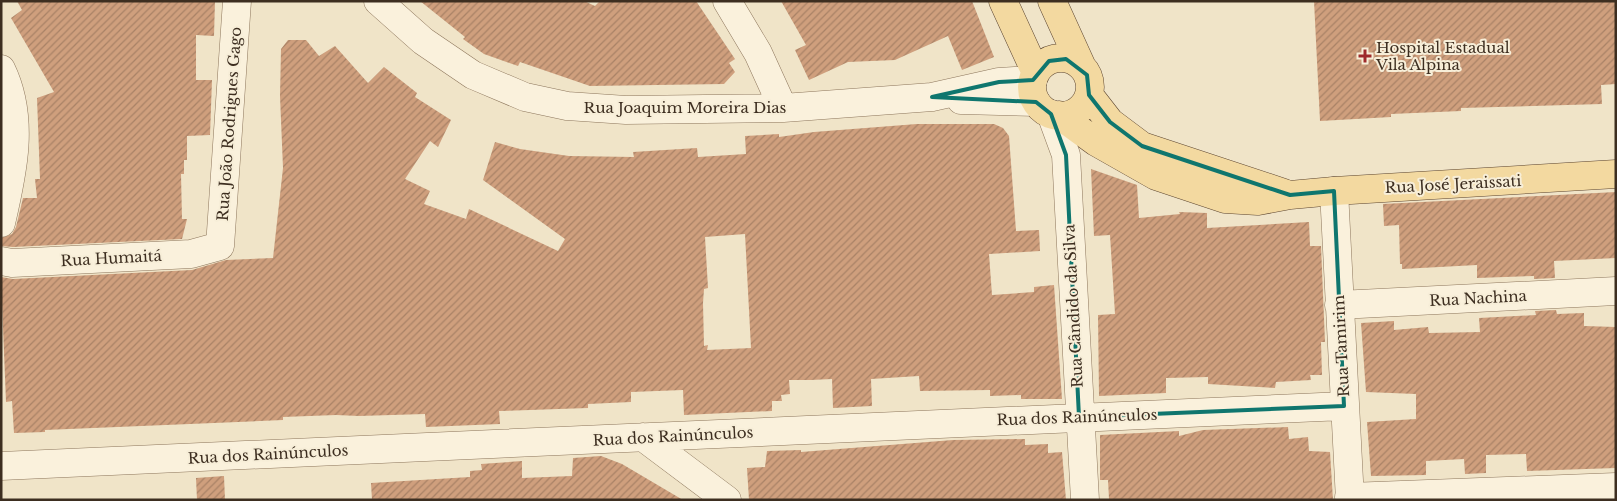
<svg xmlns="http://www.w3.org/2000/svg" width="1617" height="501" font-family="'Libre Baskerville',serif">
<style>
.building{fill:url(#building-hatch);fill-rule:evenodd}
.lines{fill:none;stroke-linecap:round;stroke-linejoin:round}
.minor-casing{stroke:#8d765c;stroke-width:29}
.major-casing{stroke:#5b4430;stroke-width:29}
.minor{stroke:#faf1dc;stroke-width:28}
.major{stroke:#f3d9a0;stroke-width:28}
.marked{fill:none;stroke:#0f766e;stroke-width:4;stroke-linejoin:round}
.poi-dot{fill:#9e2a2b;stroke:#f7eed8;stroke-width:2}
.labels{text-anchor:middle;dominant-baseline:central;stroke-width:4;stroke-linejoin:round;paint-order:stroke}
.poi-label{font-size:15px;fill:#3d2e20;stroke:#f7eed8;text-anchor:start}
.street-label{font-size:15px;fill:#3d2e20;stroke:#f7eed8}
</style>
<defs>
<pattern id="building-hatch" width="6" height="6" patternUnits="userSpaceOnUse" patternTransform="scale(1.25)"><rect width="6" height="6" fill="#cf9f7d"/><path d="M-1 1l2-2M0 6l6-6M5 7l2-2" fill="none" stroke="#a98266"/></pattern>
</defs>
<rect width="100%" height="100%" fill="#f0e4c8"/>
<path class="building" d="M17,1H215L214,36L196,35V80H212L210,135L187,136V160H184V174H181L182,219H187L182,239L13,247L1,246V238L12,234L16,227L23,198H37L35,179H40L37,98L54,92L11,18L22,10Z
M420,1H584L595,6L600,1H696L735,59L729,63L735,72L724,84L590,86L520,62L518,66L484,54L463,39L465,37Z
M781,1H972L994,57L962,70L948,36L895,60L848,62L809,80L795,50L806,45Z
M1314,1H1616V84L1601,85L1602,104L1461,108V111L1391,114V117L1320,121Z
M288,40H306L319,56L335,46L368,83L384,67L417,93L415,97L451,120L438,147L430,141L405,179L430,191L424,204L466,219L469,209L558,251L565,239L483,180L495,142L520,149L569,156L634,157L633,152L697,148L698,157L746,154L745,136L779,134V137L814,132L917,124H994L1003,128L1009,136L1016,231L1039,230L1040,251L989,254L992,295L1034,292V287L1054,285L1062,399H1021V395L990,396V390L920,391L919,376L871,379L872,406L833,408L832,379L811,380H789L790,394L781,395L782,401H772V411L684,415L683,390L631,392V402L588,404V408L499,411L500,424L426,427L425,414L359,416L336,415L283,417V420L45,430V432L14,433L12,401L6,402L1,277L13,279L192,270L226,260L273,258L283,168L280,96L281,49ZM745,234L751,348L707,350L708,345L704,346L703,303L704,289L708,288L705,237Z
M1091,169L1137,185L1139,218L1180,214L1179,212L1207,213V228L1309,222L1310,246H1321L1325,342H1321L1322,375H1310L1311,380L1276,382L1275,388L1208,384V377L1166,378V393L1099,396L1098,315L1115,314L1110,235L1094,236Z
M1616,192V258L1554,261L1555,278L1534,279V276L1477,278V265L1402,269V264H1400L1399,225L1384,226L1383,204Z
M1556,310L1557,314L1584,313V326L1616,327V468L1527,471L1526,454L1486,455V473L1465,474L1464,459L1426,461V475L1371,476L1367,422L1416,419V394L1366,392L1361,323L1394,321V330L1428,327L1429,333L1480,332L1479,318L1536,315L1535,311Z
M1288,427L1289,439L1308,437L1309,451L1330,452L1333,500L1109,499L1108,480H1100V435L1179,431V436L1203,430Z
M1025,439V445L1048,444V453L1062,452L1066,500H749L747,468L765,467L767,451L801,450V452L953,440Z
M601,456L622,464L683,500H372L371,483L470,477V471L482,470L481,464L522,461V478L572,476L573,458Z
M224,476L225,500H197L196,478Z"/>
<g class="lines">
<defs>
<path id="minor" d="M378,1L423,41L473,75L525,97L567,106L626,110L783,108L932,97L999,82L1033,80
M727,1L758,53L783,108
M1,69C25,118 13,172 1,223
M961,100L1036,102
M1051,114L1066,155L1085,500
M1334,191L1350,500
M1,261L12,263L191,254L220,246L237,1
M1339,305L1616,291
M643,437L727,500
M1,466L1344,406
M1349,497L1616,487"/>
<path id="major" d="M1003,1L1036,73
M1052,1L1082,67
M1032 87a29 29 0 1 1 58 0a29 29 0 1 1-58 0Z
M1089,95L1110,122L1142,146L1284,193
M1059,115L1096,142L1156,176L1225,199L1258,201L1290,195L1334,191L1616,174"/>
</defs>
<use href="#minor" class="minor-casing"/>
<use href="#major" class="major-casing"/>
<use href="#minor" class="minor"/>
<use href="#major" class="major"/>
</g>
<path class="marked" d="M1066,59L1087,75L1089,95L1110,122L1142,146L1290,195L1334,191L1344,406L1079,417L1066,155L1051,114L1036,102L932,97L999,82L1033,80L1049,61Z"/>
<path class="poi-dot" d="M1362.5 48.5h5v5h5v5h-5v5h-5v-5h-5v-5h5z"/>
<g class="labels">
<g class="poi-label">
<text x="1376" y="47">Hospital Estadual<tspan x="1376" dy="17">Vila Alpina</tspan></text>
</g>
<g class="street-label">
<text x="685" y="107">Rua Joaquim Moreira Dias</text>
<text transform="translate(229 124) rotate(-86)">Rua João Rodrigues Gago</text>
<text transform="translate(1453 184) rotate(-3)">Rua José Jeraissati</text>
<text transform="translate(111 258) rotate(-3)">Rua Humaitá</text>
<text transform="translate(1478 298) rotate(-3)">Rua Nachina</text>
<text transform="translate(1073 306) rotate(-93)">Rua Cândido da Silva</text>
<text transform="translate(1341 346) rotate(-93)">Rua Tamirim</text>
<text transform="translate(1077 417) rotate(-2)">Rua dos Rainúnculos</text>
<text transform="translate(673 436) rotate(-3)">Rua dos Rainúnculos</text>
<text transform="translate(268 454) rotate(-3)">Rua dos Rainúnculos</text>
</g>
</g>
<rect width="1617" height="501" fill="none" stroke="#3d2e20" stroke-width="5"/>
</svg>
